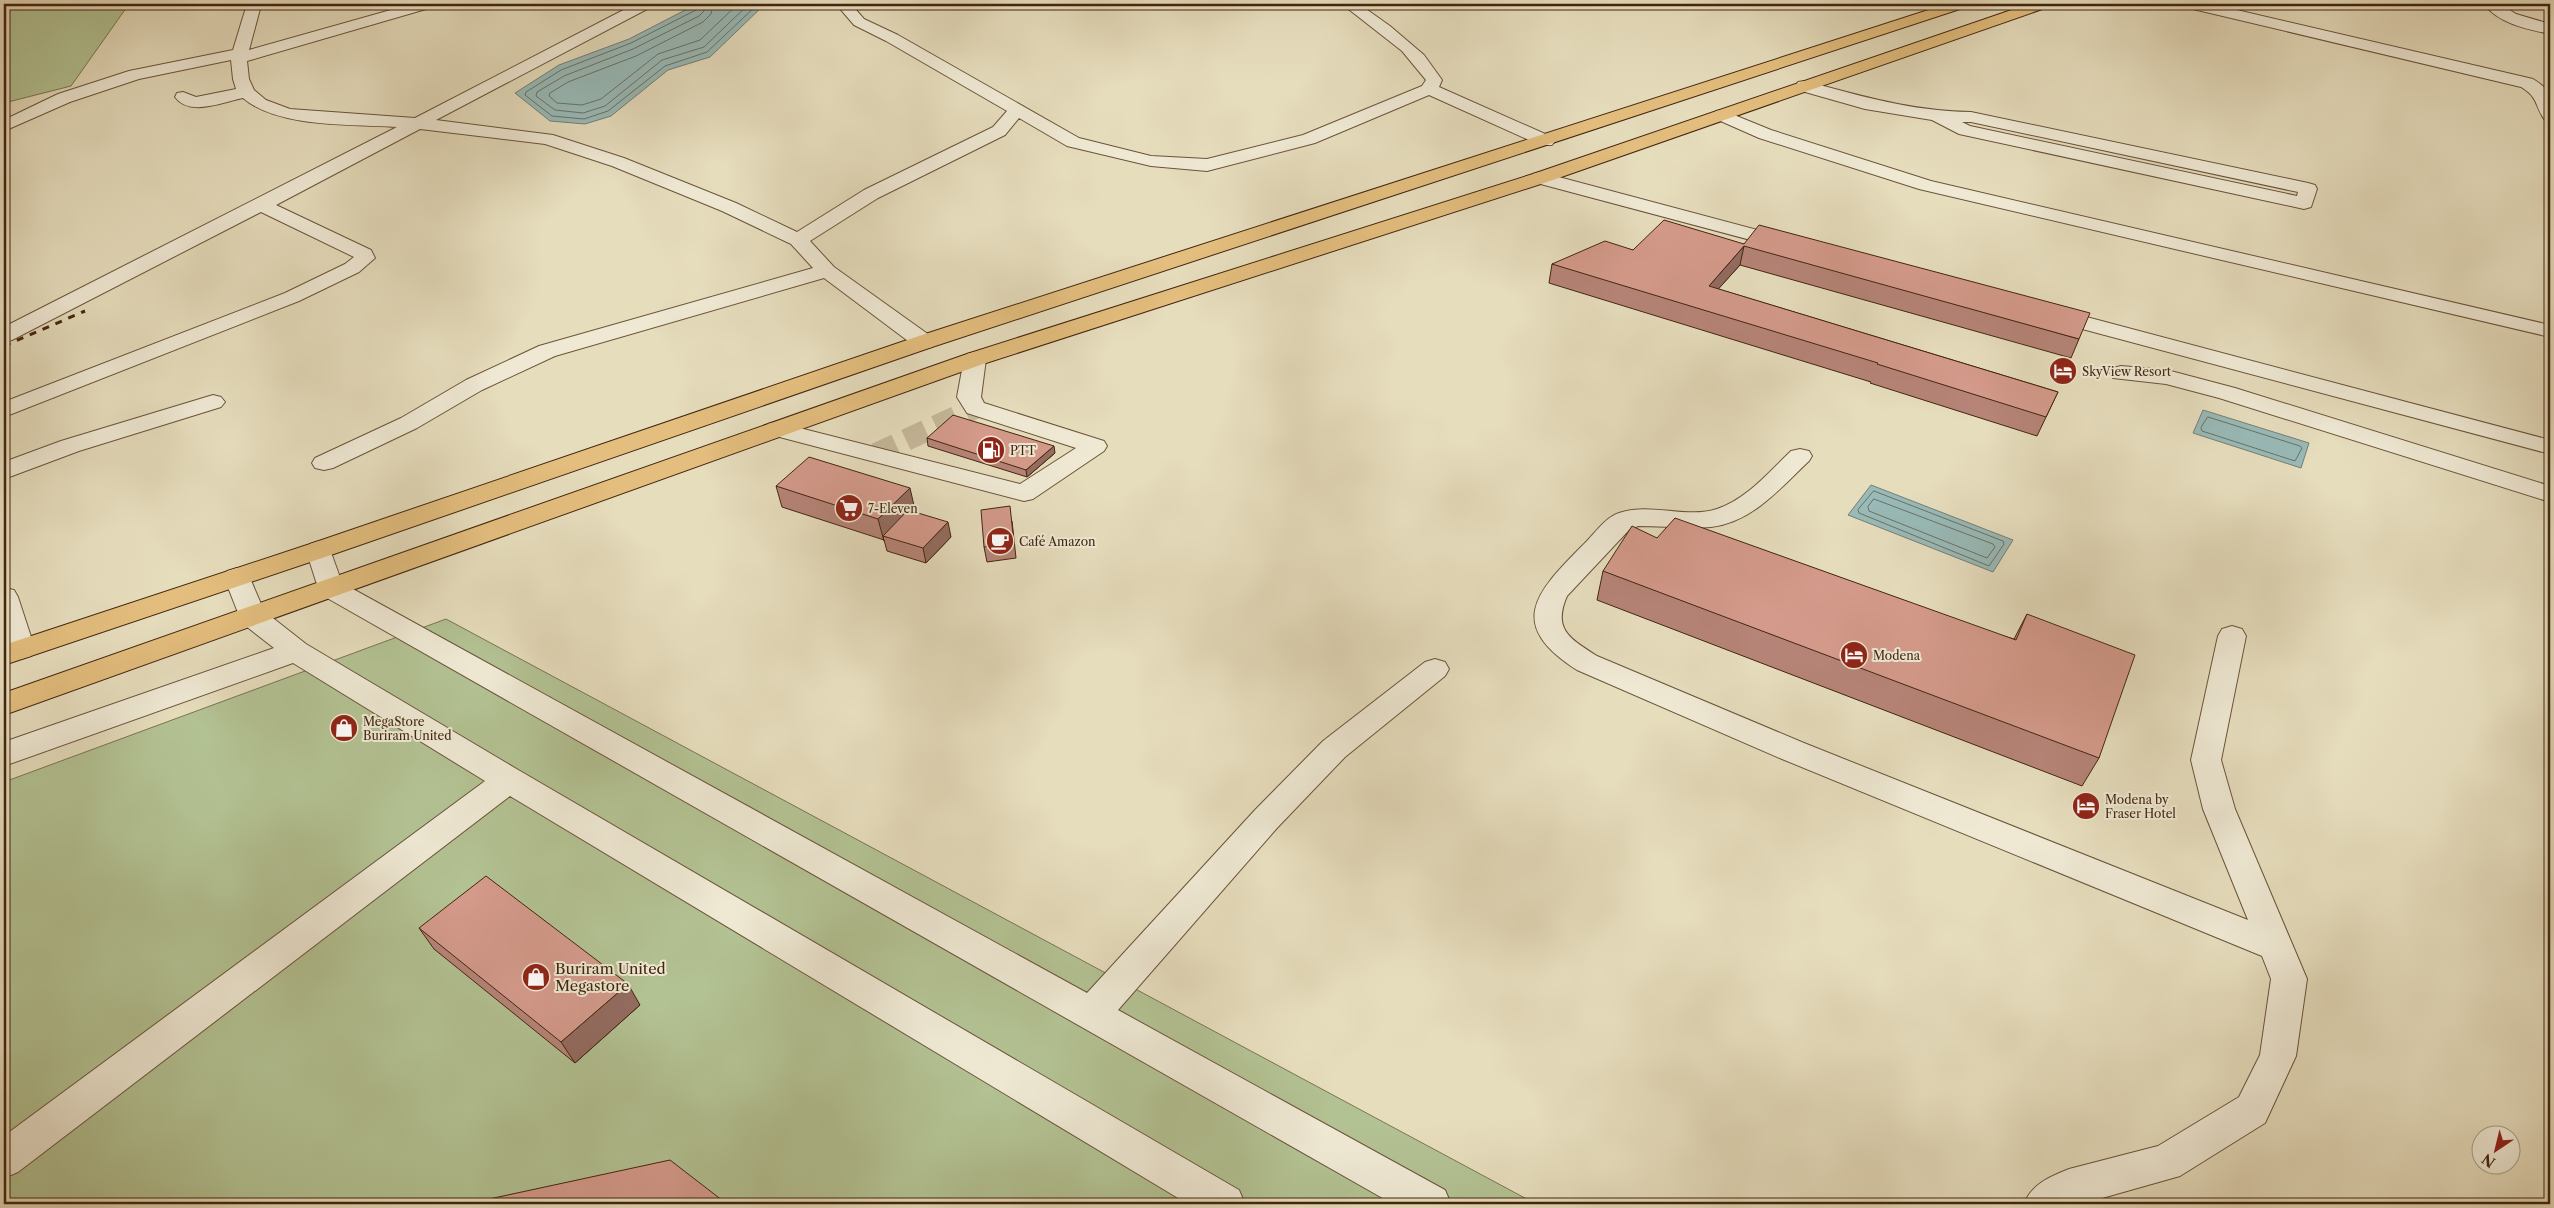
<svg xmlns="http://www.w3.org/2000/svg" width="2554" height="1208" font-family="'Libre Caslon Text',serif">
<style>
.green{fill:#b3c293;stroke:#7a7451}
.water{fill:#98bab8;stroke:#767e74}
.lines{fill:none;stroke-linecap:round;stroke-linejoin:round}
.shore{stroke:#6d7064;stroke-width:1}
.minor-tunnel{stroke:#c5b89a;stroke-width:22;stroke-dasharray:22 11;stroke-linecap:butt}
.minor-casing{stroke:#6b533a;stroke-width:2}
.major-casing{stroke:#42250f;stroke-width:2}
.minor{fill:#efe9d4;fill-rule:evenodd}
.major{fill:#e3be7e;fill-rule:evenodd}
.rail{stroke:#42250f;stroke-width:3;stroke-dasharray:7 7;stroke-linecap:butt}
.wall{fill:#b68478;stroke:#42250f}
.shaded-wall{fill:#946c61;stroke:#42250f}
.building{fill:#d49a8b;stroke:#42250f}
.labels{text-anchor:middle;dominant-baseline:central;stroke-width:4;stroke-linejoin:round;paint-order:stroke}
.poi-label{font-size:12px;fill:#42250f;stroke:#efe9d4;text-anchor:start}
.near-poi-label{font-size:15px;fill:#42250f;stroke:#efe9d4;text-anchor:start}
</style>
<rect width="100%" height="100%" fill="#e6ddbd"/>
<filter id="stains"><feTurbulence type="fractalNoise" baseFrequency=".004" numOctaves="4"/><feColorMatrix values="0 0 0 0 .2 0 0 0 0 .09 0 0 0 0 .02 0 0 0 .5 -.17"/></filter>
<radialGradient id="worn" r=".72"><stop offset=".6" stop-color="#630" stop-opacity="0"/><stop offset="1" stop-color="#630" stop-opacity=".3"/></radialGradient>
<path class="green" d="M4,4H129L71,86L4,103Z
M446,619L1536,1204H4V782Z"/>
<path class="water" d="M697,4H765L710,57L668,70L611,116L585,124L550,121L515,93L559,65L629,39Z
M2203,410L2309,443L2301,468L2193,433Z
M1871,485L2013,540L1993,572L1848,515Z"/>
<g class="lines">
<path class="shore" d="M699,4L696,10L631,43L561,70L526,92L525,95L552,116L584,119L608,111L665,66L707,52L758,4
M705,4L704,11L699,16L633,49L564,76L537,92L536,96L555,110L583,113L605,106L662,60L704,47L749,4
M713,4L711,14L703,22L636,56L568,82L550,93L549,96L557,103L582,105L601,99L658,54L700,40L738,4
M2208,417L2300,446L2302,448L2295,461L2202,431L2201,428Z
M1874,491L2003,541L2004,544L1989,566L1859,513L1858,510Z
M1874,499L1993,544L1995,547L1987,558L1869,511L1868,507Z"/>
<path class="minor-tunnel" d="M876,454L975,408"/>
<defs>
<path id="minor" d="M247,4H271L268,7L260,9L249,50L412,4H435L433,7L247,61L249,79L254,90L266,100L290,109L415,118L635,4H653L651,7L436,120L553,135L624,158L736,203L797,232L864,190L993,127L1007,111L886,41L854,25L836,4H851L864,19L898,35L1079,138L1151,156L1207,159L1303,135L1422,86L1426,80L1402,51L1342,4H1359L1390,26L1424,55L1442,80L1439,87L1552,137L1555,141L1552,145H1540L1429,95L1315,143L1207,171L1151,166L1067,146L1019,118L1005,135L878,198L810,241L834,267L932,337L935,342L932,347L924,349L916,347L824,278L555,356L482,390L417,428L333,468L324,470L315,468L312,463L315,458L401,418L466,380L539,346L813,268L791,244L722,211L612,166L545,144L420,129L276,205L371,250L375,258L359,272L299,301L4,417V402L285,293L345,264L354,257L261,212L12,340L4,342V327L397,127C351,124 278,128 243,98C223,102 189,117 175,97L177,93L183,92L196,97L236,89L233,79L231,60L139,79L70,102L4,131V120L58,94L129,71L233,50Z
M2185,4H2211L2533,79C2554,92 2550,98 2550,120L2544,119C2534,104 2539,98 2521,87L2193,9Z
M2484,4H2500L2516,14L2550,24V34C2527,29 2499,24 2484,4Z
M1804,81C1863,96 1909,111 1971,112L2308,183L2315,185L2317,189L2311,207L2304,209L1959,134L1932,120L1865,109L1798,90L1796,86L1798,82ZM1962,122H1971L2298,192L2297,196L1970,126Z
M1722,110L1771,130L1931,181L2550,325V337L1919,189L1759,138L1716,119L1713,115L1716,111Z
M1540,172L1795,240L1798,244L1795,248L1788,250L1533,182L1531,178L1533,174Z
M2049,307L2550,440V454L2041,318L2038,313L2041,308Z
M975,352L983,354L986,359L981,397L984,403L1104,441L1107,446L1104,451L1033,499L1024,501L768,434L764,429L768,424L776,422L1020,484L1076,448L967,413L957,397L964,359L967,354Z
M2121,366L2167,370L2235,388L2550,486V502L2219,398L2166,384L2113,378L2110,373L2113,368Z
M213,395L221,397L225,402L221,407L79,451L4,479V462L61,441Z
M1800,449L1809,451L1812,456L1809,461C1780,488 1753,522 1711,527C1687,529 1662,526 1638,526L1629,530L1567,596C1552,630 1571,639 1597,656L1804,743L2248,920L2203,809L2191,760L2218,636L2222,629L2232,626L2242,629L2246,636L2221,760L2235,809L2307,979L2296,1056L2265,1123L2180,1176L2081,1204H2024C2032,1184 2049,1177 2069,1169L2158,1146L2239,1097L2260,1055L2271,979L2262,956L1782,759L1577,670C1507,625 1534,594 1582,546C1593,536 1604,518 1619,513C1650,502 1687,519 1717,509C1747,499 1769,472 1791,451Z
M319,541L328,544L342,583L1087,993L1255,810L1323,741L1425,662L1435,659L1445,662L1449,669L1445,676L1345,757L1277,828L1118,1010L1445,1190L1451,1204H1393L320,594L306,550L310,544Z
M237,568L247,571L264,611L306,644L520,771L1239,1190L1245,1204H1188L510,796L18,1172L4,1178V1136L485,781L293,663L4,766V742L274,648L242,623L224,577L227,571Z
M4,588L14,590L18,597L35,649L31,656L21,659L11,656C0,637 3,609 4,588Z"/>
<path id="major" d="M1947,4H1969L1966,7L932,347L328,556L4,665V645L310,544L916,337Z
M2029,4H2051L2048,7L1547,182L983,364L4,715V693L967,354L1533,174Z"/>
</defs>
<use href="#minor" class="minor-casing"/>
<use href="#major" class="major-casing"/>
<use href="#minor" class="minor"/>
<use href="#major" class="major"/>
<path class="rail" d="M4,346L85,311"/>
</g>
<path class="wall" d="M1744,244L2079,339L2071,358L1740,265L1718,289L2058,392L2037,436L1870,383L1871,382L1549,283L1552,264L1633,250Z
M927,438L1055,453L1027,477L928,446Z
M776,486L915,510L913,512L951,537L926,563L887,551L884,540L782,507Z
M1012,521L1016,558L987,562L984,547Z
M1657,538L2014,639L2027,614L2099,758L2082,786L1597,600L1603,571Z
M419,928L640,1005L575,1063L434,949Z"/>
<path class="shaded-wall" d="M1744,246L1740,265L1704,305L1709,286Z
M1054,446L1055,453L1027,477L1026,470Z
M910,488L915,510L887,537L883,536L884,541L878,519Z
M948,522L951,537L926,563L923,548Z
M628,984L640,1005L575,1063L561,1042Z"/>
<path class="building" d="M1664,220L1744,244L1759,225L2090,313L2079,339L1744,246L1709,286L2058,392L2046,417L1877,364L1878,363L1552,264L1605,241L1633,250Z
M953,415L1054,446L1026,470L927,438Z
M809,457L910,488L878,519L776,486Z
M1010,506L1014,543L984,547L981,510Z
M908,510L948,522L923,548L883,536Z
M1675,518L2016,640L2027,614L2135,655L2099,758L1603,571L1632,526L1657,538Z
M486,876L628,984L561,1042L419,928Z
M670,1160L727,1204H466Z"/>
<defs>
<symbol id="hotel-disc" viewBox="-11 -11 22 22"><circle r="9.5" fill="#8f2418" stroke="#efe9d4"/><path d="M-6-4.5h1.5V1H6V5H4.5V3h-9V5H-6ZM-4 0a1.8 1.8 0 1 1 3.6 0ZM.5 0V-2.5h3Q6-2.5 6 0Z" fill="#fff"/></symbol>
<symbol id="fuel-disc" viewBox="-11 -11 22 22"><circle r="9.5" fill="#8f2418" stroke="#efe9d4"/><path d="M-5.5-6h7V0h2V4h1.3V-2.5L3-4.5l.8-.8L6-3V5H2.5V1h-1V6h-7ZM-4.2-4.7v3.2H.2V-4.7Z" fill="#fff"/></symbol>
<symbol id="supermarket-disc" viewBox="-11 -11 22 22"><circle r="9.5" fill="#8f2418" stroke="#efe9d4"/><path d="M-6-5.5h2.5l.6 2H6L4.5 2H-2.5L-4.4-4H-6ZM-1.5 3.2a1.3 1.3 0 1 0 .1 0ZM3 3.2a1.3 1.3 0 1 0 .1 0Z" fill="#fff"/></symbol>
<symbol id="cafe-disc" viewBox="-11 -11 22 22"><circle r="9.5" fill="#8f2418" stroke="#efe9d4"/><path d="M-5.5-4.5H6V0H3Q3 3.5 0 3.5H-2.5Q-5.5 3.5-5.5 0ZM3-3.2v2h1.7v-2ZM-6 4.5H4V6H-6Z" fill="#fff"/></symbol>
<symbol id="shop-disc" viewBox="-11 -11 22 22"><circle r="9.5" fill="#8f2418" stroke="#efe9d4"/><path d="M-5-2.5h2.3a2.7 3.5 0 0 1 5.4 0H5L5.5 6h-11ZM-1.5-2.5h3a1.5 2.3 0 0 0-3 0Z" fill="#fff"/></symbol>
</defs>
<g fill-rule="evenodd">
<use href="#hotel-disc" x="2047" y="355" width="32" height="32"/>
<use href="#fuel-disc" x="975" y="434" width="32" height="32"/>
<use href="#supermarket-disc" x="833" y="492" width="32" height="32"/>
<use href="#cafe-disc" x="984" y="525" width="32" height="32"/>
<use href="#hotel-disc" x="1838" y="639" width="32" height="32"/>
<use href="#shop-disc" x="328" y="712" width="32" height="32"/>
<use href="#hotel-disc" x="2070" y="790" width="32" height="32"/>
<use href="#shop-disc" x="520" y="961" width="32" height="32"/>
</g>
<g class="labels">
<g class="poi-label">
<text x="2082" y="371">SkyView Resort</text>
<text x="1010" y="450">PTT</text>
<text x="868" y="508">7-Eleven</text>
<text x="1019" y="541">Café Amazon</text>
<text x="1873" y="655">Modena</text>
<text x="363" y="721">MegaStore<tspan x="363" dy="14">Buriram United</tspan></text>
<text x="2105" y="799">Modena by<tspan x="2105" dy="14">Fraser Hotel</tspan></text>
</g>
<g class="near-poi-label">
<text x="555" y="968">Buriram United<tspan x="555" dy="17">Megastore</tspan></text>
</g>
</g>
<rect width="2554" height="1208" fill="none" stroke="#e6ddbd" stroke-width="20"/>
<rect x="5" y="5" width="2544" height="1198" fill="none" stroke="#42250f" stroke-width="2.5"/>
<rect x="10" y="10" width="2534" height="1188" fill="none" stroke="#42250f"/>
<g transform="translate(2496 1150) rotate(215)"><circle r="24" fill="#efe9d4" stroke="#aa9b85"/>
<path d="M0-4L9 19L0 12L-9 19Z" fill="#8f2418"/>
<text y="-8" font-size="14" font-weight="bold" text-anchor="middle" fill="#42250f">N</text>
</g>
<rect width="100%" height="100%" filter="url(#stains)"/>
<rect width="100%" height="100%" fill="url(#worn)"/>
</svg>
